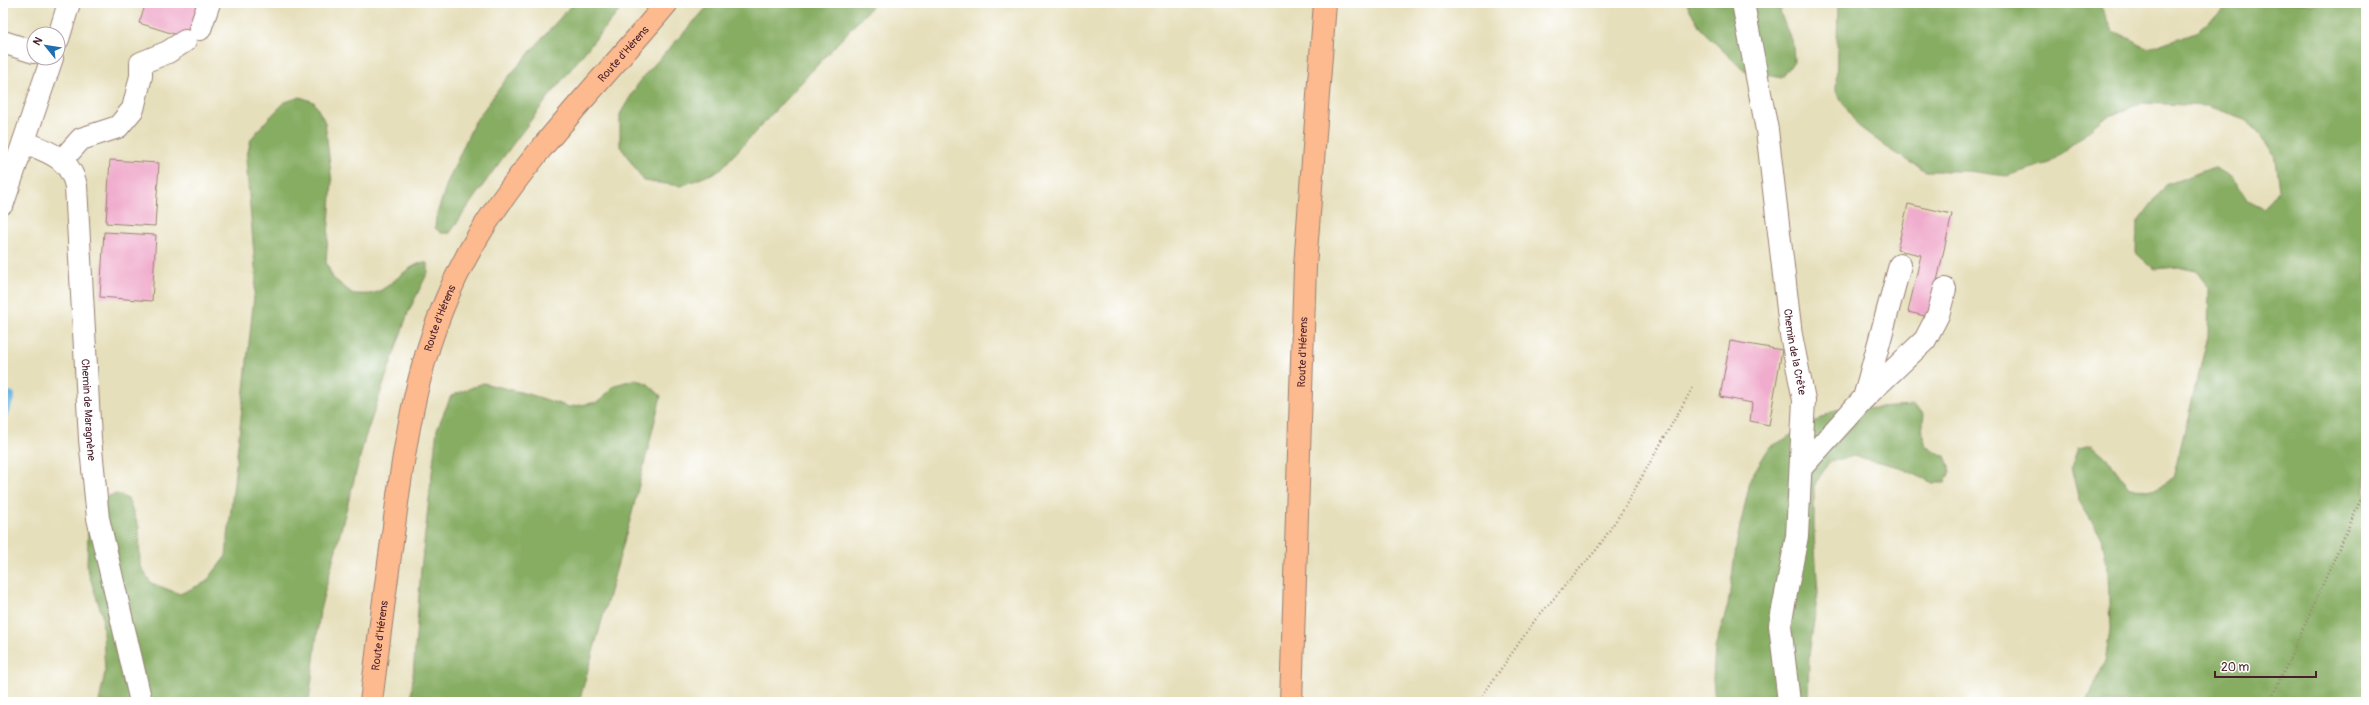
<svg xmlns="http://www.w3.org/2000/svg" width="2369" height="705" font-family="Pangolin,sans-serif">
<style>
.forest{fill:#87ad63;stroke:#686647}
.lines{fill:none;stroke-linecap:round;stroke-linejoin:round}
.stream{stroke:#69b4e2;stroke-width:10}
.building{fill:#f0accc}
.minor-casing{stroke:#987f73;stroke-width:24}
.major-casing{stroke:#987f73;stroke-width:24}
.path{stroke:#987f73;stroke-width:2.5;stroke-dasharray:1 3;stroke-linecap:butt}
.minor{stroke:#fff;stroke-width:22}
.major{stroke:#fcba8e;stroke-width:22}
.labels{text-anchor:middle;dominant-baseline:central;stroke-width:4;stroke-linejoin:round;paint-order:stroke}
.street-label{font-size:11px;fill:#4a1f2b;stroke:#fff}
</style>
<rect width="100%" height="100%" fill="#fff"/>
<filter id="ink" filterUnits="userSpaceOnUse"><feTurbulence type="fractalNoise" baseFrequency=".025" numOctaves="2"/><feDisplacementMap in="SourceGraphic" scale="8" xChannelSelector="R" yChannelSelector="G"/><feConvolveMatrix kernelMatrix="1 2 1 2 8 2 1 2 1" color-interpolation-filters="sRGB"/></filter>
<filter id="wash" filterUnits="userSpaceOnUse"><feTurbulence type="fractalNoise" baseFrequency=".012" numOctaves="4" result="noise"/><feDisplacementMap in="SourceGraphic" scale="16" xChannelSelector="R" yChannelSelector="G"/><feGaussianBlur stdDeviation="0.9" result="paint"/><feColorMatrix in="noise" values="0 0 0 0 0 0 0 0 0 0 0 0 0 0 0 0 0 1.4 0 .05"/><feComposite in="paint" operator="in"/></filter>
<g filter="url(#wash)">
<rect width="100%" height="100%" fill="#e6dfbb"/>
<path class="forest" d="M573,3H626C563,76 504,153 450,233H441L435,228L436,217L447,183L474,123L504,82Z
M711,3H875L719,171L681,186L644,181L620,146V114L641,79Z
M1686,3H1784L1780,12L1793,45L1794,61L1782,78L1743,70L1701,29Z
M1838,3H2099L2113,31L2149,48L2196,32L2233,3H2366V702H2087L2105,661L2110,630L2108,572L2102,538L2079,501L2071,467L2078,448L2092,445L2107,458L2129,488L2155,489L2173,478L2208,336L2209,288L2196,271L2178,267L2154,269L2136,253L2137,223L2166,185L2214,167L2233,178L2248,201L2264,209L2279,189L2274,154L2246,119L2207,106L2142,103L2102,119L2050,163L2006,176L1968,171H1926L1893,152L1857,125L1836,92Z
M300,97L314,102L325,122L332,183L326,262L333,278L353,294C359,294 369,295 375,293C393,286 404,267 424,262L428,264V272L408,313L365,438L320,610L309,702H99L105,672L102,615L87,568L88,529L92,517L108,496L117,494L128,499L139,527L140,565L151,583L180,594L206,582L226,556L256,278L246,160L251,139L265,122L285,102Z
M636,379L648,384L661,396L632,513L579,702H411L421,569L437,429L451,396L483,383L532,395L569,407L598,402L615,385Z
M1913,406L1924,414L1922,432L1926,446L1945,456L1951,471L1946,483H1933L1899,467L1853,456L1829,462L1814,486V533L1818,593L1809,655L1808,702H1715L1713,679L1715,648L1728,605L1737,541L1751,477L1769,448L1835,410Z"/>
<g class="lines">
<path class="stream" d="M3,413L10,396"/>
</g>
<g id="blocks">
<path class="building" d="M146,3H204L193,40L139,23Z
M110,160L159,163L155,226L106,223Z
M1908,204L1952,214L1929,317L1908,312L1921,255L1897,250Z
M104,232L156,235L152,301L100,297Z
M1730,341L1782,350L1769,425L1750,421L1752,403L1720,397Z"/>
</g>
</g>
<g filter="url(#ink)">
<use href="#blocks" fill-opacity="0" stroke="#987f73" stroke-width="1"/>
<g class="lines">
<defs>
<g id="minor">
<path id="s1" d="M1743,3L1767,130L1791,335L1804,400L1797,536L1780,625L1789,702"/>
<path d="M200,29L209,3"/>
<path d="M58,39L69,3"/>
<path d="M3,42L34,52"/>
<path id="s2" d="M24,142C49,152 70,158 76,186L90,439L98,518L141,702"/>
<path d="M63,159L81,139L118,127L133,109L141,76V63L168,52L185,41"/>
<path d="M3,203L52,58"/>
<path d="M1864,398L1900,265"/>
<path d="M1801,468L1864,398L1925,340L1938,315L1945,289"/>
</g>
<g id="major">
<path id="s3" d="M371,702C378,646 385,590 393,534C406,428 421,332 477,238C529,152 603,80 667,3"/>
<path id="s4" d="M1291,702L1305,266L1325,3"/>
</g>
</defs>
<use href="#minor" class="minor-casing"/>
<use href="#major" class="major-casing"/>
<path class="path" d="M1478,702L1535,620L1597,549L1623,510L1693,387
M2270,702L2366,488"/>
<use href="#minor" class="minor"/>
<use href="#major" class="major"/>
</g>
</g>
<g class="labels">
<g class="street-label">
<text stroke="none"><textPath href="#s3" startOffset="715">Route d'Hérens</textPath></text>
<text stroke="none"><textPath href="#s3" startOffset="391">Route d'Hérens</textPath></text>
<text stroke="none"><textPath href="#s4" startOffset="350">Route d'Hérens</textPath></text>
<text stroke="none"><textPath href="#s1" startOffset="353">Chemin de la Crête</textPath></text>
<text stroke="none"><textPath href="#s2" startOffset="296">Chemin de Maragnène</textPath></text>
<text stroke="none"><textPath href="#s3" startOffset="67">Route d'Hérens</textPath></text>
</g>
</g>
<rect width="2369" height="705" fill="none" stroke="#fff" stroke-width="16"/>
<g transform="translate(46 46) rotate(300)"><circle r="19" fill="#ffffff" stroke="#b7a5aa"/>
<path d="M0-3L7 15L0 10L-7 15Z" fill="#1f6fb2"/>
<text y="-6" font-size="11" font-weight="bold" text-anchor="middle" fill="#4a1f2b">N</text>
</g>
<path d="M2215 671v6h101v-6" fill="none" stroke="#4a1f2b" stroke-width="2"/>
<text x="2221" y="671" font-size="12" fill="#4a1f2b" stroke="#ffffff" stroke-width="3" paint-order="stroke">20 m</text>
</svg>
